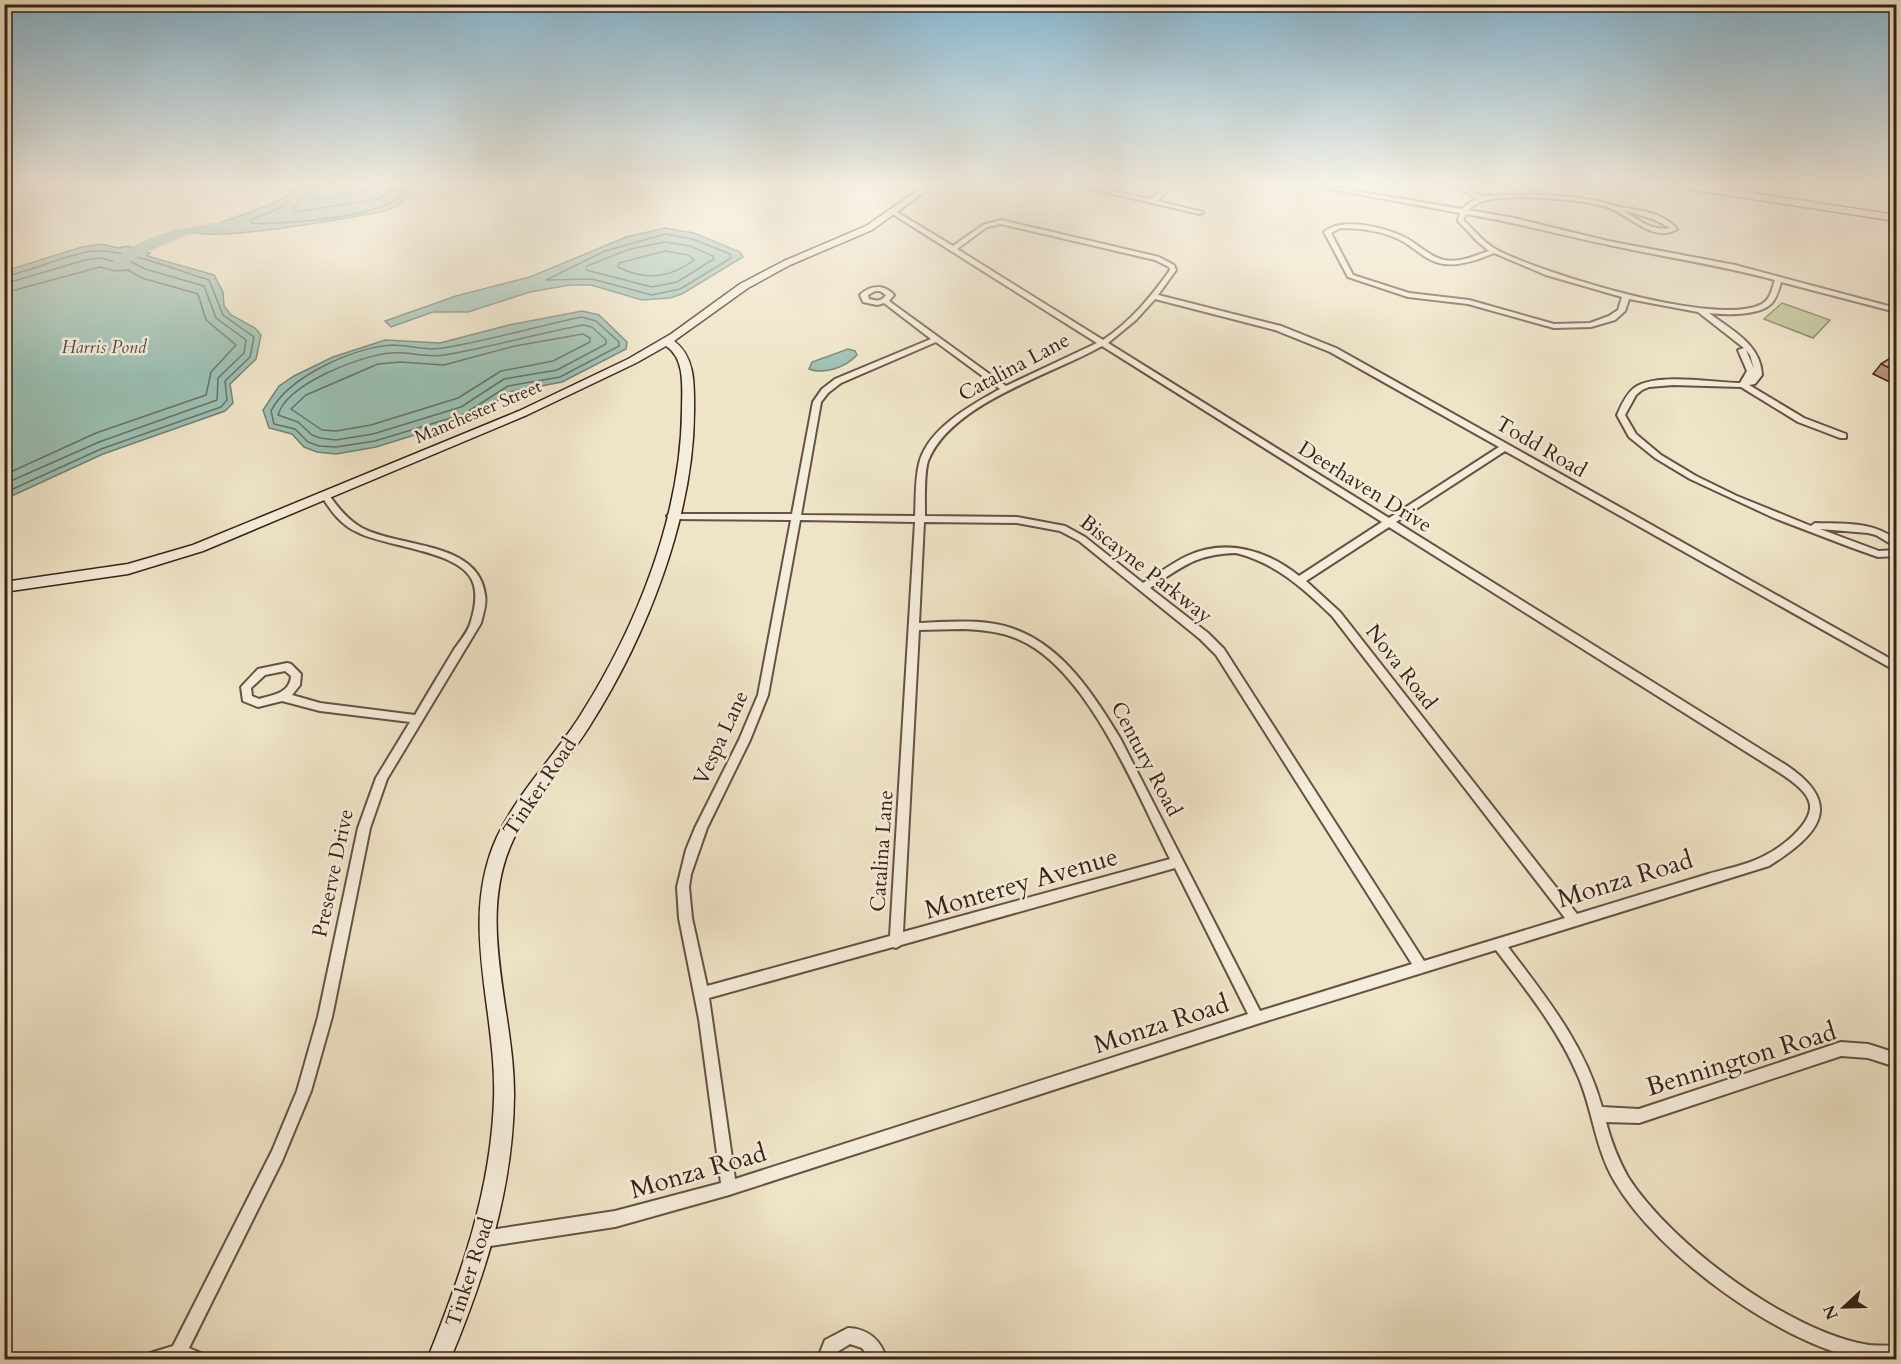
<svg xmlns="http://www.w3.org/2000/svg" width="1901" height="1364" font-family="Cardo,serif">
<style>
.green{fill:#bbc494;stroke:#7a7256;stroke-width:1.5}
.water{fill:#9abfb2;stroke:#738074;stroke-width:1.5}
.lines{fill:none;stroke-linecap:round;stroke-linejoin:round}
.shore{stroke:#6a7064;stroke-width:1.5}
.river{fill:#9abfb2;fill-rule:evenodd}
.street-casing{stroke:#665243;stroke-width:4}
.secondary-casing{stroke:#392117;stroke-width:3}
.primary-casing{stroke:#392117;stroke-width:3}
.street{fill:#f5eddb;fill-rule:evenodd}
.secondary{fill:#f5eddb;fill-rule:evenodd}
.primary{fill:#efe4c7;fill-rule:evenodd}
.wall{fill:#bb937b;stroke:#392117;stroke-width:1.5}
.building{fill:#d9ab8f;stroke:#392117;stroke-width:1.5}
.labels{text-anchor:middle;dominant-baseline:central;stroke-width:5;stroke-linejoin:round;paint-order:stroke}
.far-water-label{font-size:18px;font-style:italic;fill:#565046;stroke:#f5eddb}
.far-street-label{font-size:18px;fill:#392117;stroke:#f5eddb}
.street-label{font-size:21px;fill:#392117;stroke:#f5eddb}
.near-street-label{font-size:26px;fill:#392117;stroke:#f5eddb}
</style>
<rect width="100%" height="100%" fill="#efe4c7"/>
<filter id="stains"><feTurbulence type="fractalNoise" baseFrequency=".00333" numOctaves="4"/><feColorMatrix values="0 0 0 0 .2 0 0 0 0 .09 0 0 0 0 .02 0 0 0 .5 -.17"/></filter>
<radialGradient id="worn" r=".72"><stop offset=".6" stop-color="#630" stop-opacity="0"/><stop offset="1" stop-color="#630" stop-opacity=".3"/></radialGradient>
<path class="green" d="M1782,303L1830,320L1813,338L1764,319Z"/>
<path class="water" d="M296,186H413C409,200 396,208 381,212C350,217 217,242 194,232L267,206L282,199Z
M665,228L694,233L740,252L743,257L682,294L670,298L642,300L591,285H570L530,292L468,312H433L391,327L385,321L456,296L530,277L626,237Z
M102,244L118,248L128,246L150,253L147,256L214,275L223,292L224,306L231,315L255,328L261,335L256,359L230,384L233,403L225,411L103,454L5,499V271L82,247Z
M582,311L599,315L627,342L626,349L562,382L510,392L482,412L466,419L376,447L336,454L317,452L304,447L292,434L269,428L263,410L279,386L294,376L333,357L385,340L440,343L509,325Z
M848,349L855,351L857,355C846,367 824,375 809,369L812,362Z"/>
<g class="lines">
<path class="shore" d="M298,186C292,207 270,212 252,219L251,223C283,225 363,217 391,203C398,199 403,193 407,186
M306,186L304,194L293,208L295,212L379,199L399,186
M315,186L313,197L316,200L386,186
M665,234L692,239L730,254L731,258L680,289L652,295L592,279L546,280L605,251Z
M665,242L690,246L713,256L714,259L677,282L652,287L586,270L587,266L630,249Z
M665,251L688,255L694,260C670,278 645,281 618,267L619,263Z
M4,276C35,271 62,255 93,251C122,248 179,271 209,280L223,315L254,337L250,357L225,381L227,400L221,407L101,449L4,493
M4,284L85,260L101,258L116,262L128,260L145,269L204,286L216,318L246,340L244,353L218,378L217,400L99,442L4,484
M4,293L100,267L115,271L128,270L142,278L198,294L206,320L236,345L211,372L206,395L96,433L4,475
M582,317L596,321L619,342V346L560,377L508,386L464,414L375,441L336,447L319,446L308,442L295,429L274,424L271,411C288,377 354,347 392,345C409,345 426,351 443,348C489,341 536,326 582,317Z
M583,325L592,327L606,340V344L557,370L504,379L461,407L373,434L336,440L320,438L312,435L298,422L278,415C287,384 359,356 390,353C408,351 426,358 444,355C491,347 536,334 583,325Z
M583,334L590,338V342L553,361L501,371L458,398L371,425L336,431L322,430L291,409L306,395L378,364L400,362L444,365L515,346Z"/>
<path class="river" d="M227,221L232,222V228L187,235L142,254L122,268H112L110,265C135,235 191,226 227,221Z"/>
<defs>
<path id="street" d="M1078,186H1087L1151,199L1166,186H1172L1157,201L1203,212L1200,214Z
M1314,186H1325L1462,209L1469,203L1478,198L1453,187L1452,186C1464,186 1475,197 1487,196C1522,194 1557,194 1592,200C1600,201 1607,204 1614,206C1635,210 1662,211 1677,229C1653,244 1629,214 1607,207C1582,199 1513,194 1488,200C1481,201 1474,205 1468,210L1514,218L1608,241L1735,265L1896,308V312L1781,282C1779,289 1777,298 1771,304C1758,316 1725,315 1709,313C1731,330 1761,344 1762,375L1755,384L1749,385L1804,418L1846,434V438H1840L1798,422L1741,387L1673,385L1649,387L1642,390L1636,395L1625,415L1636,434L1661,455L1696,476L1737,496L1811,526L1815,523C1842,524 1874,521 1896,540V547L1876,535L1868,533L1820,529L1879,551L1896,550V556L1878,557L1850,547L1774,518L1690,479L1655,458L1629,437L1617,415C1621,406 1626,394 1634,388C1655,372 1714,383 1740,383L1747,371L1738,350L1744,348L1698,312L1629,299L1625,311L1615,320L1591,327L1554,328L1468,304L1408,297L1348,277L1324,232C1342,216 1388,228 1408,239C1420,246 1430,257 1444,260C1459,263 1474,256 1489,251L1478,242L1458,221L1460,213ZM1623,210L1653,219L1670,228C1652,232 1637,219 1623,210ZM1466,214C1514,222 1561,235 1609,245C1664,257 1720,265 1775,280C1772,288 1771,299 1762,304C1717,328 1544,274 1497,250C1484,243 1474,230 1463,220ZM1340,228C1362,228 1385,231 1404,242C1417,250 1428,262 1444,264C1461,266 1478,260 1494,253L1546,275L1622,297L1618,310L1609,316L1590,323L1554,324L1469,300L1409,293L1353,275L1331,233ZM1746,350L1750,355L1754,369Z
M1874,186H1896V190L1877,188Z
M891,211H895L953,246L983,225L1001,220L1159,257L1174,265L1176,270L1158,295L1281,326L1336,348L1896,662V671L1505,451L1396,522L1786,765C1846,805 1818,835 1769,866L1508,947C1546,997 1585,1045 1602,1107L1639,1109L1841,1042L1868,1044L1896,1053V1067L1868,1058L1841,1056L1639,1123L1606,1122C1611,1141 1618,1159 1628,1177C1671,1244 1790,1333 1869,1345C1878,1346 1887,1345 1896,1346V1360C1885,1360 1872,1361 1860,1359C1778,1342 1658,1255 1615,1182C1595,1149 1593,1110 1578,1076C1558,1029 1526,990 1496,950L1257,1024L729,1195L615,1227L484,1247L479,1244L476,1239L479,1234L484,1231L615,1211L721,1183L699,1019L679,918L677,887L686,850L695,828L739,740L758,695L791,520L672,519L667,516L669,514H792L813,402L822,389L835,379L931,339L884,303L877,305L863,302L860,295C870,285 884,284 894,295L889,301L1006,386L1097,343L891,213ZM1001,224L1155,260L1169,267L1170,270C1151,297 1131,321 1103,340L957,249L987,227ZM875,291H880L886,295C881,302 877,301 869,299L868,295ZM1155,299L1275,330L1330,352L1499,447L1389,518L1108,343L1136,320ZM936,342L1000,389C971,405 927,429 919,464C915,480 916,499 915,516L801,515L821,402L828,393L841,383ZM1102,346L1382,522L1299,576C1267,550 1226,538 1187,556C1172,563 1158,574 1143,583L1085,537L1065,526L1017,517L925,516C925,502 924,473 928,461C951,403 1051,375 1102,346ZM800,520L915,522L890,936L707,986L692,918L689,887L691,874L707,828L750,740L768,695ZM924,522L1017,523L1060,531L1079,541L1200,639L1216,655L1412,964L1260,1011L1120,738C1089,687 1053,631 989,623C966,620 942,622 919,623ZM1389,527L1783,775C1793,782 1808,792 1810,805C1812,825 1778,850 1762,857C1745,866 1723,869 1705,875C1662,888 1619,901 1577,914L1340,612L1306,581ZM1236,553C1276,563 1304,589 1332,616L1565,918L1424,961L1224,649L1208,633L1150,588C1182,567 1196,554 1236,553ZM962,629C985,630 1007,632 1028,644C1092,680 1137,794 1170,859L903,932L919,630ZM1175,868L1248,1014L735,1179L709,998L893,947L896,948L901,945Z
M326,494L329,495C338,508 348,520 362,528C400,548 479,541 485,595C487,604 483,614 481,623L387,779L370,828L332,1017L311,1091L282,1161L189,1348L203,1354L205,1360H145L147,1354L173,1346L272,1151L297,1091L318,1017L358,828L376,778L410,722L320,711L282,701L258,707L243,701L241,687L258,669L287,663L291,664L301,674L300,685L292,695L320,703L415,715C428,692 442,670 455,648C461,640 469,630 471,621C475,608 478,593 472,580C458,550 385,547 357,532C341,525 331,511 322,497ZM285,671L291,676C290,693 273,695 259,699L252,696L251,688L265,675Z
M848,1328C869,1329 881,1340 887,1360H871L862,1348L850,1344L837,1352L833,1360H817L825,1340Z"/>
<path id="secondary" d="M924,186H933L872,230L790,265L748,288L674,341C696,357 694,387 694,411C694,517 646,638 589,727C565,765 532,799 513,840C475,921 515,1012 514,1097C513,1189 485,1276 450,1360H427C461,1275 491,1191 494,1099C497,1010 458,922 497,837C518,792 554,757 580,716C636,628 681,517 682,411C682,389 686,359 666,346L636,363L527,415L203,551L128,574L4,592V582L128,564L193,545L519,411L628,359L671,334L740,284L784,261L866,226Z"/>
<path id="primary" d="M1682,186H1705L1896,215V221L1687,189Z"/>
</defs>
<use href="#street" class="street-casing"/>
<use href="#secondary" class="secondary-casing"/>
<use href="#primary" class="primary-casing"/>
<use href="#street" class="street"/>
<use href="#secondary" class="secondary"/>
<use href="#primary" class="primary"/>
</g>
<path class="wall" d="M1896,355V385L1873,374L1881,364Z"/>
<path class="building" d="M1895,355H1896V371L1881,364Z"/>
<linearGradient id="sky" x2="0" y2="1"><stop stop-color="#89b8d2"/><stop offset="0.49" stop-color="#f8f3e6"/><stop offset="1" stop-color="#f8f3e6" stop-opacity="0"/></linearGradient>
<rect width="1901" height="376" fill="url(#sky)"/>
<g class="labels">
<g class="far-water-label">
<text x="104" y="347">Harris Pond</text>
</g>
<g class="far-street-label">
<text transform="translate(478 412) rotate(-23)">Manchester Street</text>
</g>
<g class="street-label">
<text transform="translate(1014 367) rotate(-28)">Catalina Lane</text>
<text transform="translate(1541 447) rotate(30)">Todd Road</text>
<text transform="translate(1365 487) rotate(32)">Deerhaven Drive</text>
<text transform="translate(1146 569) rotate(38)">Biscayne Parkway</text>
<text transform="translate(1401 667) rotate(52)">Nova Road</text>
<text transform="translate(721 738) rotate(-65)">Vespa Lane</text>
<text transform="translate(1146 759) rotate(62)">Century Road</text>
<text transform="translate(540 787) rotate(-56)">Tinker Road</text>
<text transform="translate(882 851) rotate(-86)">Catalina Lane</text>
<text transform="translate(333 873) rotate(-78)">Preserve Drive</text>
<text transform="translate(470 1272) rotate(-72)">Tinker Road</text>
</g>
<g class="near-street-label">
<text transform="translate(1625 879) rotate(-17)">Monza Road</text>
<text transform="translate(1021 883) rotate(-16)">Monterey Avenue</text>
<text transform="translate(1161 1024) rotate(-18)">Monza Road</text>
<text transform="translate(1741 1059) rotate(-17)">Bennington Road</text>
<text transform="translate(698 1171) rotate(-16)">Monza Road</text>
</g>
</g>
<rect width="1901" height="1364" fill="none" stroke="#efe4c7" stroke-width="24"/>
<rect x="6" y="6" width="1889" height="1352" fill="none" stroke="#392117" stroke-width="3"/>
<rect x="12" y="12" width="1877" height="1340" fill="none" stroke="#392117" stroke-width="1.5"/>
<g transform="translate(1844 1307) rotate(248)" stroke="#f5eddb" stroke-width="4.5" paint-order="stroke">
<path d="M0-4.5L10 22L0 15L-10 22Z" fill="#392117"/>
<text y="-9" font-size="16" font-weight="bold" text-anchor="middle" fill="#392117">N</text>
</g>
<rect width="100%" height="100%" filter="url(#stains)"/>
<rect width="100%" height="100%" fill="url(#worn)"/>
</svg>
